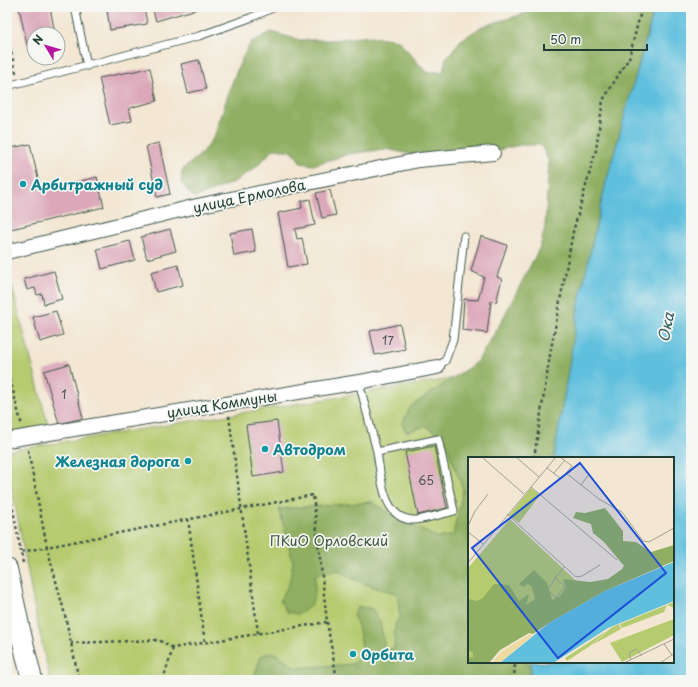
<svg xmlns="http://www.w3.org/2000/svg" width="698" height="687" font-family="'Playpen Sans',sans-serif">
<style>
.green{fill:#b6cb70;stroke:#6a8452}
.forest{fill:#90af62;stroke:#58764b}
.water{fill:#5fbfdd;stroke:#3f7e88}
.building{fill:#dba7b9}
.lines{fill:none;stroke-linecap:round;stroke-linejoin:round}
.lane-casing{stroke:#3f564c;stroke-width:9}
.street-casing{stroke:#3f564c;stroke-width:16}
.secondary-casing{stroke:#3f564c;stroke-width:22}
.path{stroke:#3f564c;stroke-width:2.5;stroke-dasharray:3 3;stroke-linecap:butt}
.lane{stroke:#fff;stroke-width:7}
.street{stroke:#fff;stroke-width:14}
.secondary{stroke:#fff;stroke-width:20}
.culture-dot{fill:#0f9aa8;stroke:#f6f6f2;stroke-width:1.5}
.labels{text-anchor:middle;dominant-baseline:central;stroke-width:3.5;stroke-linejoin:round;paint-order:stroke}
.number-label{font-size:12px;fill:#4e5855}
.culture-label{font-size:14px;font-weight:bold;fill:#0d838f;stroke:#f6f6f2;text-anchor:start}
.street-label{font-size:14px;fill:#1f3d34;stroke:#f6f6f2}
.park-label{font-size:14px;fill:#3d5940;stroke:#f6f6f2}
.water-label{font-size:15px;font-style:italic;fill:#2f5e5e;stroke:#f6f6f2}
.inset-road{fill:none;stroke:#9ea293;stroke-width:1}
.view{fill:#1d4ed8;fill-opacity:0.15;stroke:#1d4ed8;stroke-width:2}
.inset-edge{fill:none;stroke:#1f3d34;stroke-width:2}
</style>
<rect width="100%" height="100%" fill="#f6f6f2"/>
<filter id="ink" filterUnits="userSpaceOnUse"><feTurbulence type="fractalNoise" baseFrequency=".025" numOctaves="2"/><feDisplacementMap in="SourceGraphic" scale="8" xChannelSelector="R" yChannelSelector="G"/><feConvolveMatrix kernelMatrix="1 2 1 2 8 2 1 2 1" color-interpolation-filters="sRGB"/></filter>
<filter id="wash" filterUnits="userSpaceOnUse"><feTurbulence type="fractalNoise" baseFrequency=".012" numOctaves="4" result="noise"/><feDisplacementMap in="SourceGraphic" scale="16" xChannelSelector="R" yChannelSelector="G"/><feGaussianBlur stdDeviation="0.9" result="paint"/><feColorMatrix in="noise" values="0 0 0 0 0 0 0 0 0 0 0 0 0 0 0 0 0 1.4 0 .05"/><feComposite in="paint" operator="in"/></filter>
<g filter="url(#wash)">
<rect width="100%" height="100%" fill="#f3e6d2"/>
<path class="green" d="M7,268L48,425L7,434Z
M530,366L469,458V662L479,680H50L37,621L7,462V451Z"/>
<path class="forest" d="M543,7H655L605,186L580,298L554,458H469V662H530V680H253L261,656L271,652L280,656L296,668L353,664L363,651L358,626L353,615L358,607L371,608L380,621L385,649H394L395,624L400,617L397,593C373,588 359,583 338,570L315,575V593L311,606L298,614L287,612L280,600L289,584L293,562L279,509L372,502L399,519L438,538L453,535L463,490L445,440L426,426L406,432L402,424L411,406L477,362L499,326L540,247L545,227L549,162L541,145H520L471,156L409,154L386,149L349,154L313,165L301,163L293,151L274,149L255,168L232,183L194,198L181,183L182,170L200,155L214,137L233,80L241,61L251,42L272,32L299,40H332L370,36L398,40L426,72H443L446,58L461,40L483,26L517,16Z"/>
<path class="water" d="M655,7H691V680H531V662H673V458H554L580,298L605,186Z"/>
<g id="blocks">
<path class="building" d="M19,7H50L55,34H34V43L27,45Z
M124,7H144L147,24L110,30L107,10Z
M152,7H204L156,21Z
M199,60L206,89L188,93L181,64Z
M150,68L157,101L129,108L132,121L110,125L99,78Z
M159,143L170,194L157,197L146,146Z
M30,144L41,191L97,177L104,207L7,230V149Z
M330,190L336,215L322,218L316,193Z
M310,199L315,225L295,229L297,239L302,238L307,264L288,267L278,213L302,208L301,201Z
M170,229L176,251L147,259L141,237Z
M252,229L256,252L234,256L230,233Z
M481,236L507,245L497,277L502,279L496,302L491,301L487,333L462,330L464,299L478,300L484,277L471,271Z
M130,241L135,260L102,269L97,249Z
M178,265L183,285L156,292L151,272Z
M54,271L62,299L44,304L42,294L37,295L35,288L27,290L24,279Z
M56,311L63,335L40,342L33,317Z
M400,324L405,349L375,355L370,331Z
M69,364L83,418L59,424L44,371Z
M277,421L284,472L253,477L246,425Z
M434,446L447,508L418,515L405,452Z"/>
</g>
</g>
<g filter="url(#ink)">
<use href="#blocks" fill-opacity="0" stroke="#3f564c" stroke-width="1"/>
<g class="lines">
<defs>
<path id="lane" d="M75,7L87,66
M7,86L199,36L250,18L275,7
M437,367L445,361L453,340L464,236
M359,382L377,452L438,439L454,511C445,513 420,521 412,520C382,518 381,475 377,452"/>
<path id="street" d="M7,252L197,206L419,160L493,153
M7,440L359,382L437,367"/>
<path id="secondary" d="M7,569L20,630L32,680"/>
</defs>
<use href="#lane" class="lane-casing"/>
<use href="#street" class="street-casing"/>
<use href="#secondary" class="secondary-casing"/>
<path class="path" d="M7,35L16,73
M7,368L22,426
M229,416L258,633
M28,450L47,547L313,495L327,622L173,648L159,640L71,643
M534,458L551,349L573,232L596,150L603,100L629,58L642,7
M7,479L21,552
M188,519L205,643
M23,563L21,552L47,547L65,615L79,680
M327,622L337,680
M163,680L173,648
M514,680L515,662"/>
<use href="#lane" class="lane"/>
<use href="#street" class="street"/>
<use href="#secondary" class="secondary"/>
</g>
</g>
<g class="culture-dot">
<circle cx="23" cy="184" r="4"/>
<circle cx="265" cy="449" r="4"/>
<circle cx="188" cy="461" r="4"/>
<circle cx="353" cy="654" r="4"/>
</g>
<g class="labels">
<g class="number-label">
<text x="388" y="340">17</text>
<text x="64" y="394">1</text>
<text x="426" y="480">65</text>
</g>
<g class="culture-label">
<text x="31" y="184">Арбитражный суд</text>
<text x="273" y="449">Автодром</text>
<text x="180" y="461" text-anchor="end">Железная дорога</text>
<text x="361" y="654">Орбита</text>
</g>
<g class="street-label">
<text transform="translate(249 196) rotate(-12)">улица Ермолова</text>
<text transform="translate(222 404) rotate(-9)">улица Коммуны</text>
</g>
<g class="park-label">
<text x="329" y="540">ПКиО Орловский</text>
</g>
<g class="water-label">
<text transform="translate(665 327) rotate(-79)">Ока</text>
</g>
</g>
<g transform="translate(468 457)">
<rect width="206" height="206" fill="#f3e6d2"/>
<path d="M63,31L72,38L51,66L41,58ZM42,62L120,135L0,206V111ZM206,145V151L199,148L196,155L154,171L152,167ZM206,162V178L154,205L142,186ZM151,167L153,172L124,188L143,171ZM140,173L122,189L99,204L97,201Z" fill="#b6cb70"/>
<path d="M137,51L155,74V84L168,85L183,95L206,88V104L137,134L81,166L65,177L61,176L32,193L21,206H0V201L5,200V196L0,193V142L9,144L15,141L26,127L41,128L51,144L61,137L58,148L67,142L64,130L60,127L55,130L51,127L66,113L79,126L84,143L92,139L98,130L95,122L122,125L140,122L154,112L156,109L136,85L125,76L123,67L105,61L108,55L117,56Z" fill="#90af62"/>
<path d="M62,177L64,179L32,206H24L33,195Z" fill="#eeda9e"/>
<path d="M206,105V144L140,171L85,206H32L81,166L137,134Z" fill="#5fbfdd"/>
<path class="inset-road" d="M17,0L16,2L56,37M48,0L71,20M79,11L93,22L104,9L92,0M86,16L97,3M98,16L131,42L154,55L175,84L181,85L206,71M113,28L121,17M63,30L149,103M39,57L108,120L114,119L132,108M0,69L7,54L20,37M0,75L15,87M0,106L88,0M87,121L80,133L88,141L97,129L87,121L96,110M196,187L204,198L206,197M163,203L161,196L168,192L174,199M156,206L206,182M192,206L204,198"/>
<path class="view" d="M112,6L198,116L90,201L4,91Z"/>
<rect width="206" height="206" class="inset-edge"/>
</g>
<rect width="698" height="687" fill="none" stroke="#f6f6f2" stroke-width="24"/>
<g transform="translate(46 46) rotate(308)"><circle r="19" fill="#f6f6f2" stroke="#a0aca6"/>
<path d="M0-3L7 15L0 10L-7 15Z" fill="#b5179e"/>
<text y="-6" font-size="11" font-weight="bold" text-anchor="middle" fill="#1f3d34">N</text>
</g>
<path d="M544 44v6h103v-6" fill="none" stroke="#1f3d34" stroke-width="2"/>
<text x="550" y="44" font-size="12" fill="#1f3d34" stroke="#f6f6f2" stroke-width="3" paint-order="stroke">50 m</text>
</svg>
